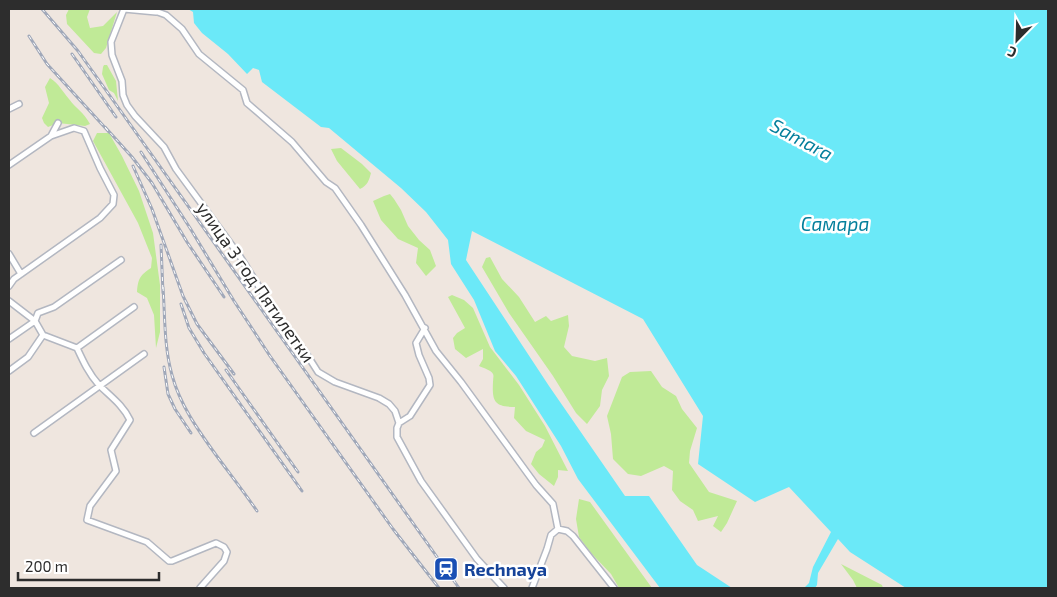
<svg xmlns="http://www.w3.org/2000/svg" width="1057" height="597" font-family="'Exo 2',sans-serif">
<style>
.green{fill:#c0ea97}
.water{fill:#6be9f8}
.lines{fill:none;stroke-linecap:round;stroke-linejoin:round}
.minor-casing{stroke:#b3b7c1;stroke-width:8}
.minor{stroke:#fff;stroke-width:5}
.rail-casing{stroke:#a0a8b9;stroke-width:3}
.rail{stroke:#fff;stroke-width:1;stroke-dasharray:4;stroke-linecap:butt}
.labels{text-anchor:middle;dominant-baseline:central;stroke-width:5;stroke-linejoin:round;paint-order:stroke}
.street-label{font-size:18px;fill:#2d2d2d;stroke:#fff}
.transit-label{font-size:18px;font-weight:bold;fill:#164399;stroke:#fff;text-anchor:start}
.water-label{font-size:19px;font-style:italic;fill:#047f9c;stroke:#fff}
</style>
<rect width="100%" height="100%" fill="#efe6df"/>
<path class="green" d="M69,9H90L87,17L90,28L103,26L117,12L106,48L101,54L94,53L67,24L66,15Z
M104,65H107L116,81L118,101L114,93L109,90L102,74L103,67Z
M50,78C60,85 62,91 69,99C77,110 83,111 90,124L85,126L58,123L48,127L44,123L42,118L49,103L45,87Z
M97,133H109L122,156L139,191L153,233L160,285V332L156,348L154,315L147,298L137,292C138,279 140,275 151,268L152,258L138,223L93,141Z
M341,148L362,164L371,173C369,180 368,185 360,189L337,161L331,149Z
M390,194L394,199L401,210L408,226L419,240L430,250L436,266L426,276L416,263L418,248L398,239L381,220L373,201L384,196Z
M490,257L502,279L519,297L535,322L546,316L551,321L568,315L569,326L564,347L572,356L595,361L607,358L609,376L602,390L600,406L587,424L576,413L553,376L509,313L482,267L486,258Z
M452,295L464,300L473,308L490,347L519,385L545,426L568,471L558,470V477L554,486L539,474L531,464L536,452L542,447L545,440L526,431L514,418L515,407C494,407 492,401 493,382C493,379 494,376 493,374C491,370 483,368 479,366L483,359V349L466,358L455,349L453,338L457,333L465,328L448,297Z
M651,371L662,387L676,396L682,409L697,428L690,451L689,463L709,492L737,501L727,523L721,532L713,526L718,516L698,521L693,510L680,501L672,490L673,471L664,466L641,476L628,474L613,459L611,434L607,416L622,377L630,372Z
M579,499L590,502L652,588H619L611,574L591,553L579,537L576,519Z
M841,564L882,585L883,588H857L853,580Z"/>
<path class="water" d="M188,9H1048V588H906L850,552L838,539L818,573L817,585L815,588H804L809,583L813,567L831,532L789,487L755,502L698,464L703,416L643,319L472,231L466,260L549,386L625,496H649L697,565L732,588H660L578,479L561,446L516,376L495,351L474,300L451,264L448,240L426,212L401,188L329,128L321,127L262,82L259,70L253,68L247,74L228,54L202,33L194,23L193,12Z"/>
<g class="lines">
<defs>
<path id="minor" d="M155,11L166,15L182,29L199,54L243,90L247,103L292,142L326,182L335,188L361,225L405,295L436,351L461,382L536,485L553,504L558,529L567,531L573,536L614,588
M156,12L124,9L111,42L112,55L122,81L123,95L127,105L135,116L164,147L176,169L239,255L288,333L304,350L318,372L335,382L379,398L389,404L395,411L399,423L397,428V437L421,481L477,559L504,588
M9,109L19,104
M9,165L51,136L58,123
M9,254L21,274
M9,286L14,279L100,218L113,204L114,195L100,168L84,131L74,128L51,136
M9,301L35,321L43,335L77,348C83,361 89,374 99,385C110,396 123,405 130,420L111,450L116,471L90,506L87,520L147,542L169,561H172L216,543L224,547L227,552L224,561L200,588
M9,339L35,321L38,313L54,307L121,260
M77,348L134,307
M9,371L28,357L43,335
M399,423L410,416L430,385L429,378L419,355L416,343L425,328
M34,433L144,354
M532,588L547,549L551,535L558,529"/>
</defs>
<use href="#minor" class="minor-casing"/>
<use href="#minor" class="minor"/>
<defs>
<path id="rail" d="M42,9L78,51L93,72L459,588
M29,36L47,64L109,132
M72,54L116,117
M105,127L132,157L152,183L187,242L224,297
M141,152L190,228L234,301L270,356L393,529L439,588
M133,166L152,209L183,296L197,324L234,374
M161,245L163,293
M163,287C165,316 164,347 172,375C180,405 198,430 216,455C230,474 244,492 257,511
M181,304L189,328L204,353L302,491
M164,367L168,394L175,409L191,433
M226,370L298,472"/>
</defs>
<use href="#rail" class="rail-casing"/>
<use href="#rail" class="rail"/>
</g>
<defs>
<symbol id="station-square" viewBox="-11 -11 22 22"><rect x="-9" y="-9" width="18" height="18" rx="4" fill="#1a4fb4" stroke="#fff"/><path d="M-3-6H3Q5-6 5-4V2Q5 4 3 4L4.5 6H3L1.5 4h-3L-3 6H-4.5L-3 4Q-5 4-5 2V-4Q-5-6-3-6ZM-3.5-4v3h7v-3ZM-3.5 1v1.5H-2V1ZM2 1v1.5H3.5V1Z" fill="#fff"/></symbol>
</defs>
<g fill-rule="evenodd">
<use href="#station-square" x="432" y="555" width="28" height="28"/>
</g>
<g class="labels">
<g class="street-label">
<text transform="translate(256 282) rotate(55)">улица 3 год Пятилетки</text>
</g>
<g class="transit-label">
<text x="464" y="569">Rechnaya</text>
</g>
<g class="water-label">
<text transform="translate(802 139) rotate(28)">Samara</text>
<text x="835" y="223">Самара</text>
</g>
</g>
<rect width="1057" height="597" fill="none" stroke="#2d2d2d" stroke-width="20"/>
<g transform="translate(1017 40) rotate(203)" stroke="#ffffff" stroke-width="4" paint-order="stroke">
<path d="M0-4L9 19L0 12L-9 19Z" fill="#2d2d2d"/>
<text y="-8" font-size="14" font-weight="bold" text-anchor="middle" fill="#2d2d2d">С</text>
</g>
<path d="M18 572v8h141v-8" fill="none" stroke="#2d2d2d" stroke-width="2.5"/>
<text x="25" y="572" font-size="15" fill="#2d2d2d" stroke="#ffffff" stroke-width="4" paint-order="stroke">200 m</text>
</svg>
